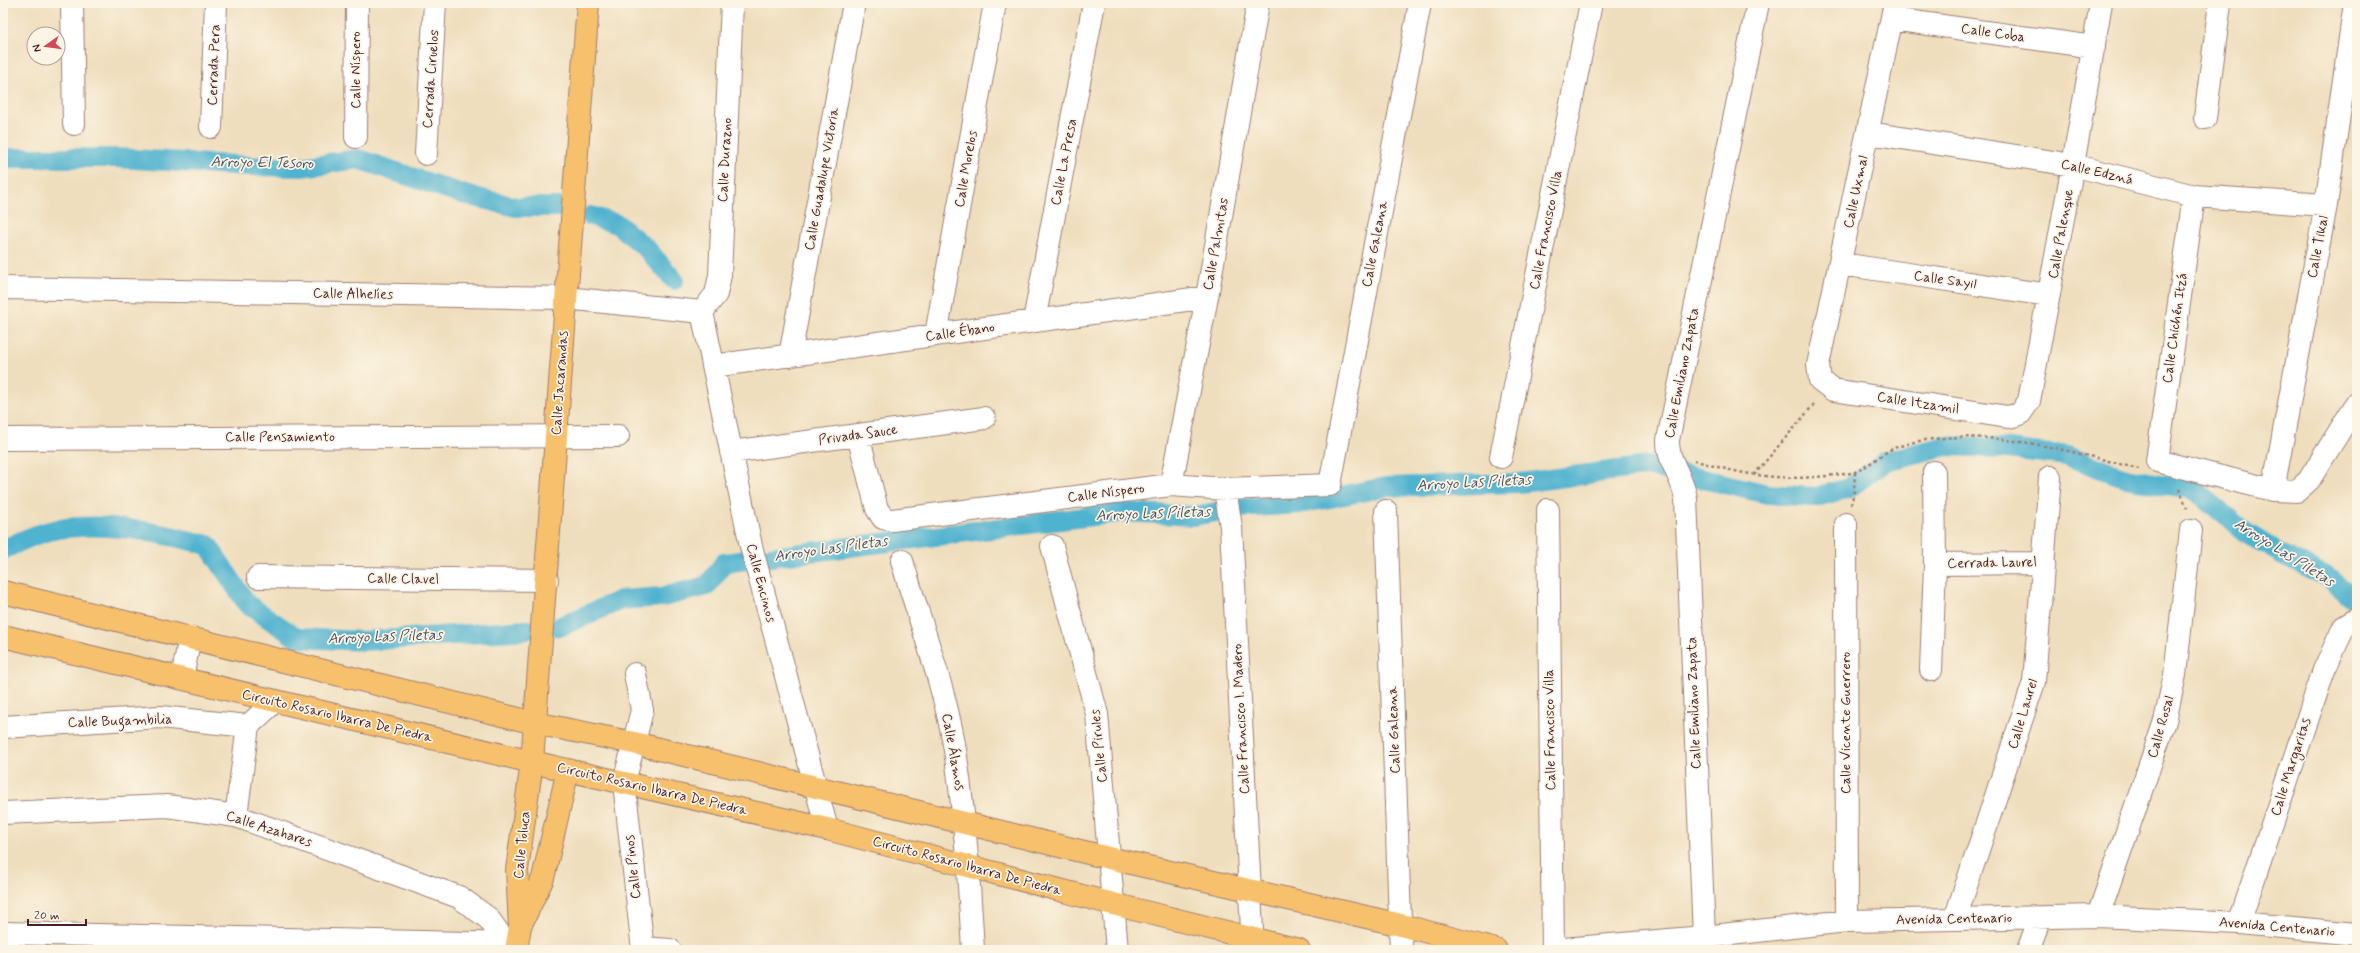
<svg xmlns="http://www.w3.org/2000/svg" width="2360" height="953" font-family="Mynerve,sans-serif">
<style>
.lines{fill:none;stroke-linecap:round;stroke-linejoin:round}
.canal{stroke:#50b2cf;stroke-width:20}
.minor-casing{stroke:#9c7e74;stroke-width:24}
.major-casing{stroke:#9c7e74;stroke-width:24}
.path{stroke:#9c7e74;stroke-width:2.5;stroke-dasharray:3 3;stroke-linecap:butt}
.minor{stroke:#fff;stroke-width:22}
.major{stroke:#f7c06c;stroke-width:22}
.labels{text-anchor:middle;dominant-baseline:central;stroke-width:3.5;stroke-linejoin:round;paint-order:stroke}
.street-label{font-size:14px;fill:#4a1f2b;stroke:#fcf5e5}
.water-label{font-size:15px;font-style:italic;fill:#4c5264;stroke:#fcf5e5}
</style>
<rect width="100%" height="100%" fill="#fcf5e5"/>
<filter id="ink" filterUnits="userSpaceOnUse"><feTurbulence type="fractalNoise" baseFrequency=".025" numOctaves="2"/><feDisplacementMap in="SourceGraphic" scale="8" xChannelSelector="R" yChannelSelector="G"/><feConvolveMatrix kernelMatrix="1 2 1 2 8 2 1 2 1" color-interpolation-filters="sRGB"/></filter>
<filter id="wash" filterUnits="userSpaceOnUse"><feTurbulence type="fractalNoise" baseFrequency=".012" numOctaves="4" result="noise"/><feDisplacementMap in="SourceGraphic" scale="16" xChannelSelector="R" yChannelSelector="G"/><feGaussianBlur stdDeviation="0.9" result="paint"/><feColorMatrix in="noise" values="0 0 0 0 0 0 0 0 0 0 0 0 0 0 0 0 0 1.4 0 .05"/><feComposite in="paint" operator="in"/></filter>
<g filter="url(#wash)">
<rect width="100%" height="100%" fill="#efdebd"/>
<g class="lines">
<path class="canal" d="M3,158H116L249,166L301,167L358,159L462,194L516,207H561
M591,216L617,224L646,248L674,280
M3,550C22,540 44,530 66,528C112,522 164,534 208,545L247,604L297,638L363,641L527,630
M559,627L621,600L662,597L707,586L724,563L1124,512L1194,516L1238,508L1299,504L1386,487L1520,483L1648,466L1767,494L1816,497L1849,488L1886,461L1946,446L2000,448L2067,456L2125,478L2195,490L2245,532L2281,554L2326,576L2357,601"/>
</g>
</g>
<g filter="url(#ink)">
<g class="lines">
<defs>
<path id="minor" d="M72,3L74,124
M1895,3L1818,365L1820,380L1833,390L2008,417L2020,414L2029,401L2073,165L2101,3
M1892,19L2094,47
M2205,118L2220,3
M211,127L216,3
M1869,133L2073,165L2194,196L2326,205
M356,137L357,3
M426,154L435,3
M2194,196L2157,461L2273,490L2297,491L2309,480L2357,403
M1841,264L2049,295
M3,288L566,298L702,312
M702,312L751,546L827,829
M702,312L716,294L720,275L732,3
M1034,321L1094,3
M936,335L995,3
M790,356L854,3
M713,366L1207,297
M858,435L877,509L883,518L892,520L1171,485L1225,489L1330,485L1420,3
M3,439L618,436
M731,452L984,418
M1501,457L1591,3
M1171,485L1207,297L1258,3
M1225,489L1231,527L1253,950
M2273,490L2326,205L2355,3
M1548,510L1553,950
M1386,511L1401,950
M1846,524L1847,921
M1052,546L1097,714L1117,950
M902,561C919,619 944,685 954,744C965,812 969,882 973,950
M1935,564L2044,563
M258,577L547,580
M1931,670L1935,564L1934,472
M635,674L642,710L624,783L643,950
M182,678L190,637
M3,727L160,717L248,726L275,701
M3,813L167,806L236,816L459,897L488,918L506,943
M236,816L248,726
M2098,916L2165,721L2175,675L2191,530
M1955,919L2034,682L2050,477
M2239,923L2324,670L2344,627L2357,619
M3,933L517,944
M1704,937L1686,498C1682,476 1667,460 1668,440L1758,3
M643,948L670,950
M1552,950L1704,937L1847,921L1955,919L2098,916L2239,923L2357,934
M2028,950L2040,918"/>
<path id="major" d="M3,592L535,723L634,743L1109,858L1401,925L1496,950
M3,636L532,762L827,829L1113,904L1299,950
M521,924L543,878L568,770
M516,950L520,927L517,870L532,762L588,3"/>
</defs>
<use href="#minor" class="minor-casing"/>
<use href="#major" class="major-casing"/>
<path class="path" d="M1694,460C1740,475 1786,482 1834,475C1841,474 1849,474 1855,472C1869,466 1881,454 1894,448C1906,444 1920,440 1933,439C2002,431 2073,452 2139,469
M1754,475L1815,403
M2179,489L2188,510
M1851,505L1854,492L1855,472"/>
<use href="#minor" class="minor"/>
<use href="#major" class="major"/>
</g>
</g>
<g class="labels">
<g class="street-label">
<text transform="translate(1993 33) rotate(8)">Calle Coba</text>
<text transform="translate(214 65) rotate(-88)">Cerrada Pera</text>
<text transform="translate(356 70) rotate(-90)">Calle Níspero</text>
<text transform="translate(431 79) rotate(-86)">Cerrada Ciruelos</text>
<text transform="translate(725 160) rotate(-87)">Calle Durazno</text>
<text transform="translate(1064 162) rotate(-79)">Calle La Presa</text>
<text transform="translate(966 169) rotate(-80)">Calle Morelos</text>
<text transform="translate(2097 172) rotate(13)">Calle Edzná</text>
<text transform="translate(822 179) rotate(-80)">Calle Guadalupe Victoria</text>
<text transform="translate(1856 192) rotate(-78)">Calle Uxmal</text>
<text transform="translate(1546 230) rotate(-79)">Calle Francisco Villa</text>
<text transform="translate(2061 234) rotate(-80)">Calle Palenque</text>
<text transform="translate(1216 244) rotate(-80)">Calle Palmitas</text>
<text transform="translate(1375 244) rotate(-79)">Calle Galeana</text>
<text transform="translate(2318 247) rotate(-79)">Calle Tikal</text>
<text transform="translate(1945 280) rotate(8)">Calle Sayil</text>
<text transform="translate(353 294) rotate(1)">Calle Alhelíes</text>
<text transform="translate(2175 328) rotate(-82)">Calle Chichén Itzá</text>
<text transform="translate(960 332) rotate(-8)">Calle Ébano</text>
<text transform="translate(1682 373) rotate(-79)">Calle Emiliano Zapata</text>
<text transform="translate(560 383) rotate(-86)">Calle Jacarandas</text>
<text transform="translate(1918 403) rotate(9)">Calle Itzamil</text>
<text transform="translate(858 435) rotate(-8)">Privada Sauce</text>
<text x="280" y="437">Calle Pensamiento</text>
<text transform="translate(1106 493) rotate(-7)">Calle Níspero</text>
<text transform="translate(1992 563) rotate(-1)">Cerrada Laurel</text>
<text transform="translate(403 579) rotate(1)">Calle Clavel</text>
<text transform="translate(761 583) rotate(75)">Calle Encinos</text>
<text transform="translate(1694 703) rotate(-92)">Calle Emiliano Zapata</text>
<text transform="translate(2023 714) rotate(-73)">Calle Laurel</text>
<text transform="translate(337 716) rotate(13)">Circuito Rosario Ibarra De Piedra</text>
<text transform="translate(1241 719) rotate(-93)">Calle Francisco I. Madero</text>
<text transform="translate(120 721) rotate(-2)">Calle Bugambilia</text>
<text transform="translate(1846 723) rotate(-90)">Calle Vicente Guerrero</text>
<text transform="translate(2161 727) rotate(-74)">Calle Rosal</text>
<text transform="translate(1394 730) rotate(-92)">Calle Galeana</text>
<text transform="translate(1550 730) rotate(-91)">Calle Francisco Villa</text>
<text transform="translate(1099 746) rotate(-96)">Calle Pirules</text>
<text transform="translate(953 752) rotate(80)">Calle Álamos</text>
<text transform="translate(2291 767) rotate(-72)">Calle Margaritas</text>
<text transform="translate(652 789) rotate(13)">Circuito Rosario Ibarra De Piedra</text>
<text transform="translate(269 829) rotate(18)">Calle Azahares</text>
<text transform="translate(522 845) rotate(-84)">Calle Toluca</text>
<text transform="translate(967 866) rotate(15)">Circuito Rosario Ibarra De Piedra</text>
<text transform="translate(633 867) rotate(-96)">Calle Pinos</text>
<text transform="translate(1954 919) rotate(-1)">Avenida Centenario</text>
<text transform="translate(2277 927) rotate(5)">Avenida Centenario</text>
</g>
<g class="water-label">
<text transform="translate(262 163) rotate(1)">Arroyo El Tesoro</text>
<text transform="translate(1474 483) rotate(-3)">Arroyo Las Piletas</text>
<text transform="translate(1153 514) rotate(-2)">Arroyo Las Piletas</text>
<text transform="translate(831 549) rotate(-8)">Arroyo Las Piletas</text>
<text transform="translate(2284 553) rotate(32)">Arroyo Las Piletas</text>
<text transform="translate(385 637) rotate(-2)">Arroyo Las Piletas</text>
</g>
</g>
<rect width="2360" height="953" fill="none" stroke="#fcf5e5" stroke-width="16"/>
<g transform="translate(46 46) rotate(256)"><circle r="19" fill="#fcf5e5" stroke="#b59f9b"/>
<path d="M0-3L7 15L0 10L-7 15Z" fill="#d1495b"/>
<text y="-6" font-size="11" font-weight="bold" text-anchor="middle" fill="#4a1f2b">N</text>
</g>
<path d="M28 919v6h58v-6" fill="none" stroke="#4a1f2b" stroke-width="2"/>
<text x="34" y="919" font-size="12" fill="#4a1f2b" stroke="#fcf5e5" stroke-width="3" paint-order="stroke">20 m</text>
</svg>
